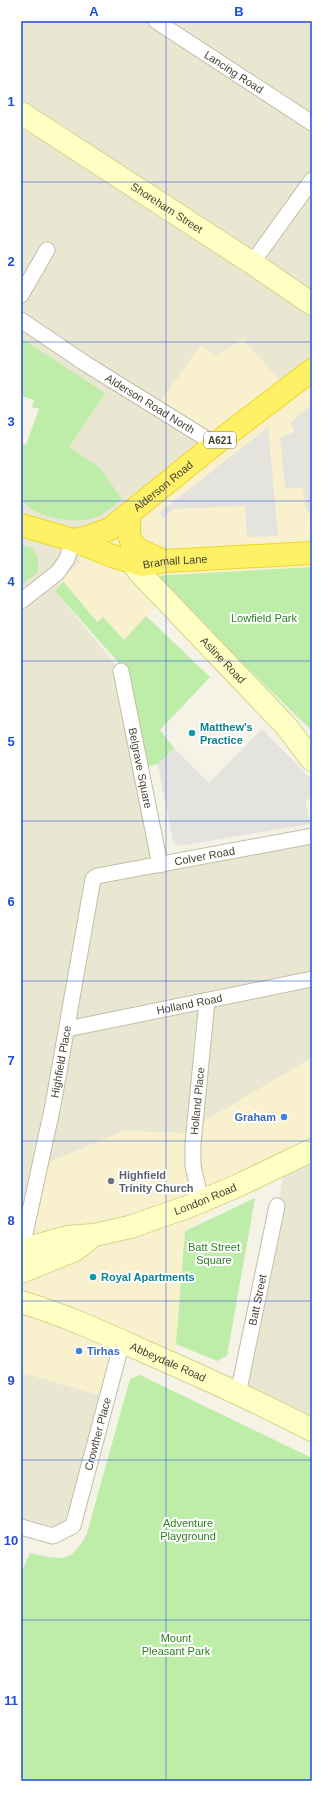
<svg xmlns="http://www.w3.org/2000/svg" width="333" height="1802" font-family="Arial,sans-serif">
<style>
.residential{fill:#e9e7d2}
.commercial{fill:#f9f1cd}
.green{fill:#beeda9}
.parking{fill:#e4e3de}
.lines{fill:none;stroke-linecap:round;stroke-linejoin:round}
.street-casing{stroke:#c1bea6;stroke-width:17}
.secondary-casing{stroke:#d6d48e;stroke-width:24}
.highway-casing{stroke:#edd526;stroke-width:24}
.street{stroke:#fff;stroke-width:15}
.secondary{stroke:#ffffc4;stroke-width:22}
.highway{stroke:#fff165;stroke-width:22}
.grid{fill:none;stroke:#1d4ed8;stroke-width:1;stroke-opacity:0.55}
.culture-dot{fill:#0f9aa8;stroke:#fff;stroke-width:1.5}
.shop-dot{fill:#3f7fe0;stroke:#fff;stroke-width:1.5}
.worship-dot{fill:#6b7280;stroke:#fff;stroke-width:1.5}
.labels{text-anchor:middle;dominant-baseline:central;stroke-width:4;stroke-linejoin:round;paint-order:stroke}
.shield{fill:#fff;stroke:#7e7c71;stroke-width:1}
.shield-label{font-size:10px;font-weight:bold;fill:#474434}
.street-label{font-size:11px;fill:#474434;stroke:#fff}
.park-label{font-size:11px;fill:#2d7f21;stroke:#fff}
.culture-label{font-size:11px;font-weight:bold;fill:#0d838f;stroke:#fff;text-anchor:start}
.shop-label{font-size:11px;font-weight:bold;fill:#366cbe;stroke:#fff;text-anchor:end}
.worship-label{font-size:11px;font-weight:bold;fill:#5b616d;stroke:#fff;text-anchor:start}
.neatline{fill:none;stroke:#1d4ed8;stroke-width:1.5}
.grid-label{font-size:13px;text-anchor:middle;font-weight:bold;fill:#1d4ed8}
</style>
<rect width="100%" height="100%" fill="#f4f3e5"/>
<path class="residential" d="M21,21H312V370L287,389L216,356L201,345L215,444L62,579L55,591L121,671L160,865L312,836V1058L184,1133L124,1131L45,1164L22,1203L21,516L53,360L21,338Z
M312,1150V1431L243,1395L286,1162Z
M21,1372L113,1399L77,1533L21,1518Z"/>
<path class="commercial" d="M243,339L287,389L312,370V567L154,576L170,593L146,616L124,640L103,617L97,623L62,579L81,564L73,540L85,538L214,444L156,408L201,345L216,356Z
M312,1058V1150L286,1162L185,1231L175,1356L129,1338L113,1399L21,1372V1202L45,1164L124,1131L184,1133Z"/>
<path class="green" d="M21,338L105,393L69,447L99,467L122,499C114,505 106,513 97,517C80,525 30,518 22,499C18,488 22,457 23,444L26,445L39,409L32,407L34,400L21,396Z
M21,545L31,547L38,558V572L21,585Z
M312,567V731L153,576Z
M63,581L97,622L103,617L124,640L146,616L210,677L160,730L174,748L158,764L144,767L126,671L55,591Z
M255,1198L227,1356L217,1361L176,1344L185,1231Z
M140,1375L312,1458V1781H21V1573L30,1553C60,1560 72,1564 87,1533L130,1379Z"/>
<path class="parking" d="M312,404V523H310L311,516L305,505L303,488H285L280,437L295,432L290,423Z
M268,427L278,536L247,537L245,506L174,509L163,518L159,513Z
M262,729L312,780V795L306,801L310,824L179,846L173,842L158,764L174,748L209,783Z"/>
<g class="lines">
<defs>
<g id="street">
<path id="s1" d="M156,21L312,123"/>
<path d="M252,263L312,180"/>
<path d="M21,295L47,250"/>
<path id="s2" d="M21,320L86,364L215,444"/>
<path d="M21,601L57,573L67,559L73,540"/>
<path id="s3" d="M121,671L160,865"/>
<path id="s4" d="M67,1029L312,979"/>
<path id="s5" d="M201,1201L193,1166V1144L207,1001"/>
<path id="s6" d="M24,1249L25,1234L53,1105L93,879L97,876L312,836"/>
<path id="s7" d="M238,1394L277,1206"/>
<path id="s8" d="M21,1527L53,1536L73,1526L122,1342"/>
</g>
<g id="secondary">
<path id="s9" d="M21,113L252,263L312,304"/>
<path id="s10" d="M133,550L132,562L139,572L286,726L312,760"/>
<path id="s11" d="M21,1250L67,1237L94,1235L130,1227L187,1207L237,1186L312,1150"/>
<path d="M21,1272L75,1250L89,1239"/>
<path id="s12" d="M21,1302C65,1315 106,1334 148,1353C203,1377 258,1402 312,1430"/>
</g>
<g id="highway">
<path d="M130,514C126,545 132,549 160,559"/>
<path id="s13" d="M21,525L73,540L112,556L142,565L165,561L312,553"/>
<path id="s14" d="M73,540L85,538L110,529L215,444L312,370"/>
</g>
</defs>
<use href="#street" class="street-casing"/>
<use href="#secondary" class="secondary-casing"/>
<use href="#highway" class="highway-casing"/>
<use href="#street" class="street"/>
<use href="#secondary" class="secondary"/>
<use href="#highway" class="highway"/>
</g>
<path class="grid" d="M166,21V1781M21,182H312M21,342H312M21,501H312M21,661H312M21,821H312M21,981H312M21,1141H312M21,1301H312M21,1460H312M21,1620H312"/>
<g class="culture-dot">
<circle cx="192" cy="733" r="4"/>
<circle cx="93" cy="1277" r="4"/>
</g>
<g class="shop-dot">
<circle cx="284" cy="1117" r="4"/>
<circle cx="79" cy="1351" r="4"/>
</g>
<circle class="worship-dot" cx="111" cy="1181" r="4"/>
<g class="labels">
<rect class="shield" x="204" y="432" width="32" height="16" rx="3"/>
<g class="shield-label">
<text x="220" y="440">A621</text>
</g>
<g class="street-label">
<text stroke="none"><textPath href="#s1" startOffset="93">Lancing Road</textPath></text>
<text stroke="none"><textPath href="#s9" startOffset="174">Shoreham Street</textPath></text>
<text stroke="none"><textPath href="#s2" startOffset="154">Alderson Road North</textPath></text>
<text stroke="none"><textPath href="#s14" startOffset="107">Alderson Road</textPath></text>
<text stroke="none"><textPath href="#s13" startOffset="161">Bramall Lane</textPath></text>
<text stroke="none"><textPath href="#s10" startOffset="146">Asline Road</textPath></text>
<text stroke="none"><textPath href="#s3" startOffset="99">Belgrave Square</textPath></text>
<text stroke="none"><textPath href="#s6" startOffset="491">Colver Road</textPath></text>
<text stroke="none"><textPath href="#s4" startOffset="125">Holland Road</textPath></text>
<text stroke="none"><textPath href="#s6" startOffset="191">Highfield Place</textPath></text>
<text stroke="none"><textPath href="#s5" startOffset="101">Holland Place</textPath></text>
<text stroke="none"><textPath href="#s11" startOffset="192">London Road</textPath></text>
<text stroke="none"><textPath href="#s7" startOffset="96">Batt Street</textPath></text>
<text stroke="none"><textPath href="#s12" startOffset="159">Abbeydale Road</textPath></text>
<text stroke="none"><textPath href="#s8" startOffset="151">Crowther Place</textPath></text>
</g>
<g class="park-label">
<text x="264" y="618">Lowfield Park</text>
<text x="214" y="1247">Batt Street<tspan x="214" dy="13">Square</tspan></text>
<text x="188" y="1523">Adventure<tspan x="188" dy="13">Playground</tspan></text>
<text x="176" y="1638">Mount<tspan x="176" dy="13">Pleasant Park</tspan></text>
</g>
<g class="culture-label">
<text x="200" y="727">Matthew's<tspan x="200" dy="13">Practice</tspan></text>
<text x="101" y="1277">Royal Apartments</text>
</g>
<g class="shop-label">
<text x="276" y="1117">Graham</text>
<text x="87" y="1351" text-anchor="start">Tirhas</text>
</g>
<g class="worship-label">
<text x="119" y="1175">Highfield<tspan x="119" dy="13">Trinity Church</tspan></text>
</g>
</g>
<rect width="333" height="1802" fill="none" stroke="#ffffff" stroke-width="44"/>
<rect x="22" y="22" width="289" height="1758" class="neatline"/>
<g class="grid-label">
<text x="94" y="16">A</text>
<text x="239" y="16">B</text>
<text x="11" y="106">1</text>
<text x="11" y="266">2</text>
<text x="11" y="426">3</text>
<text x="11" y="586">4</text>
<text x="11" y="746">5</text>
<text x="11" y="906">6</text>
<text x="11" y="1065">7</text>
<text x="11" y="1225">8</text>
<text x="11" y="1385">9</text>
<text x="11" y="1545">10</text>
<text x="11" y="1705">11</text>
</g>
</svg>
